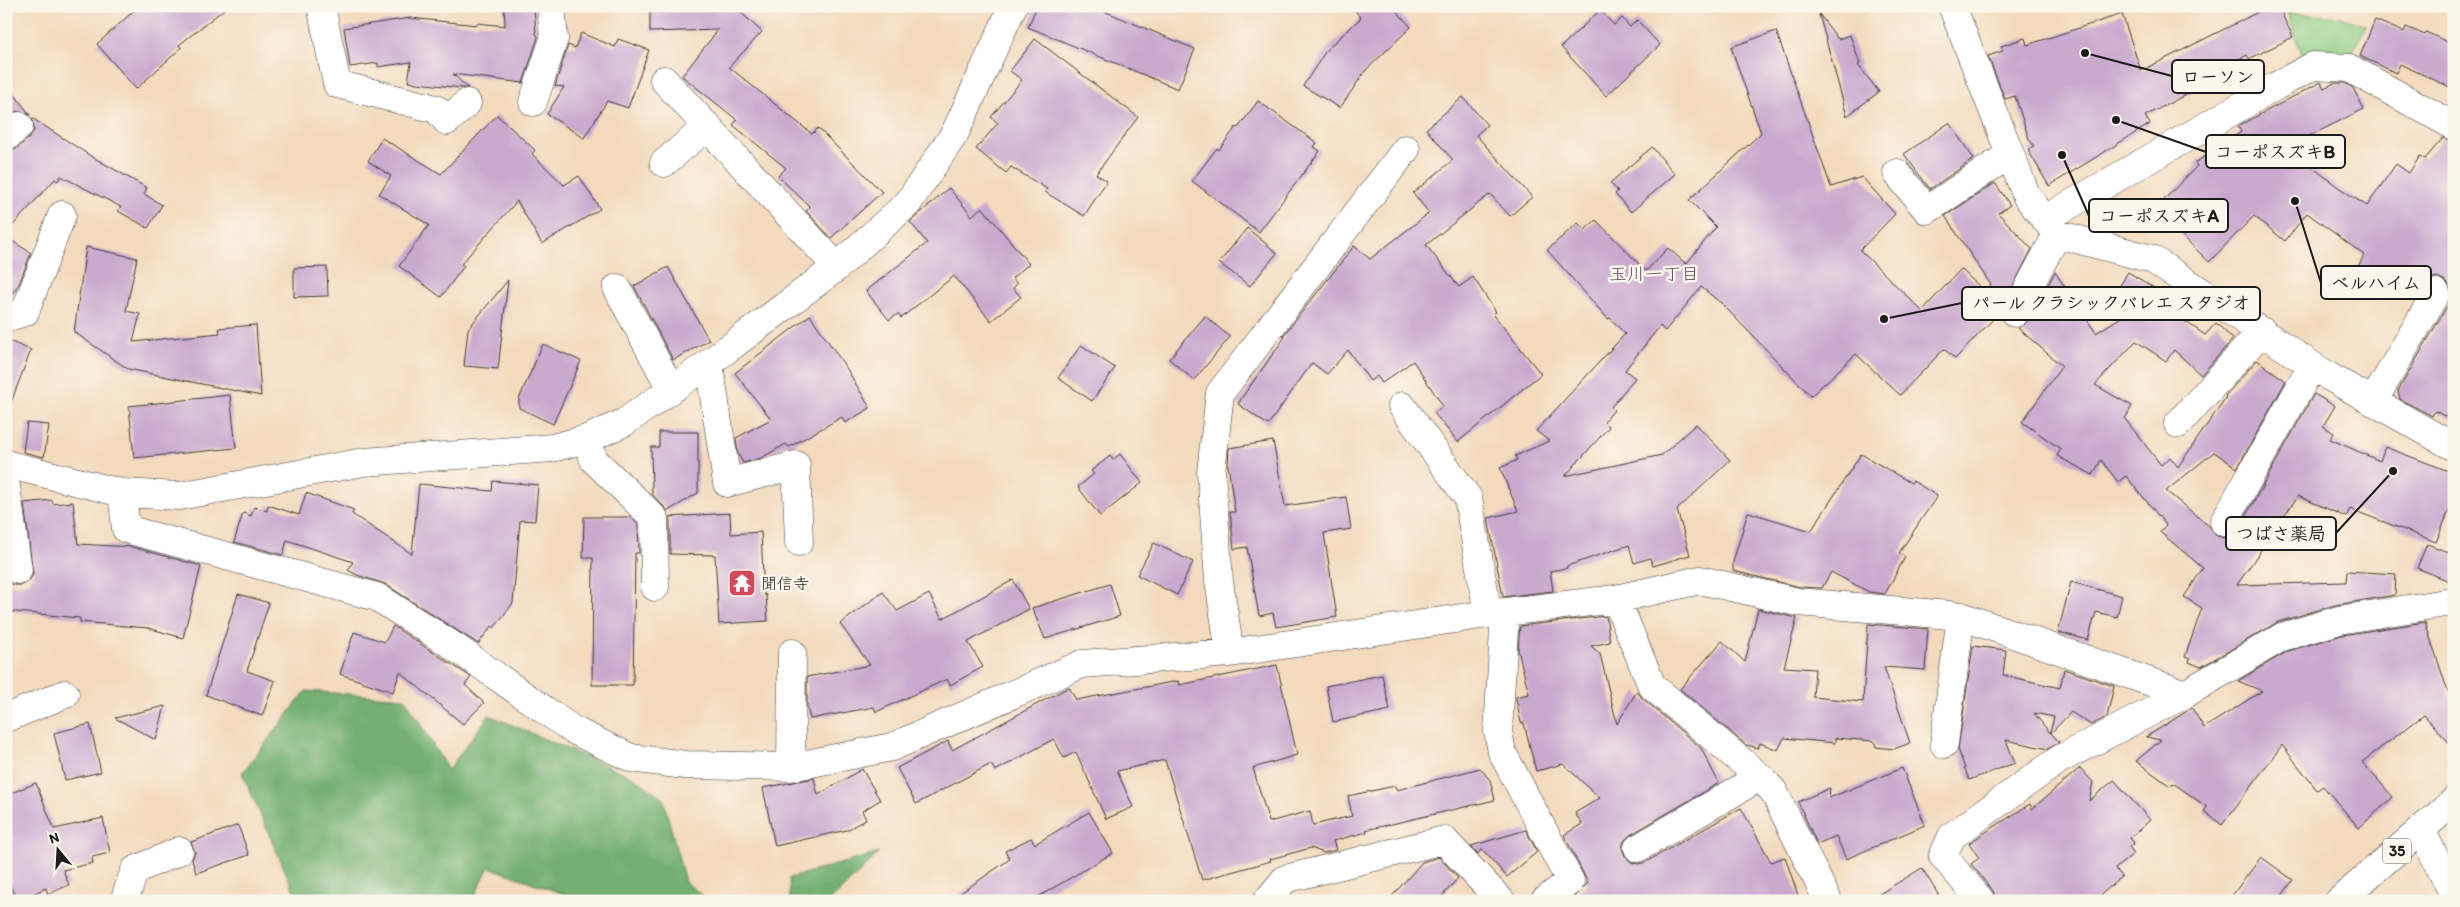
<svg xmlns="http://www.w3.org/2000/svg" width="2460" height="907" font-family="Itim,'Klee One',sans-serif">
<style>
.green{fill:#8dcb81;stroke:#54744e}
.forest{fill:#72af6f;stroke:#476646}
.building{fill:#caa9cf;fill-rule:evenodd}
.lines{fill:none;stroke-linecap:round;stroke-linejoin:round}
.street-casing{stroke:#3c3834;stroke-width:29}
.secondary-casing{stroke:#3c3834;stroke-width:29}
.primary-casing{stroke:#3c3834;stroke-width:29}
.street{stroke:#fff;stroke-width:28}
.secondary{stroke:#fff;stroke-width:28}
.primary{stroke:#fff;stroke-width:28}
.labels{text-anchor:middle;dominant-baseline:central;stroke-width:5;stroke-linejoin:round;paint-order:stroke}
.shield{fill:#fbf7ec;stroke:#5f5e5a;stroke-width:1}
.shield-label{font-size:15px;font-weight:bold;fill:#1c1c1c}
.poi-label{font-size:16px;fill:#1c1c1c;stroke:#fbf7ec;text-anchor:start}
.neighbourhood-label{font-size:18px;fill:#594d5b;stroke:#fbf7ec}
.leader{fill:none;stroke:#1c1c1c;stroke-width:2}
.callout-dot{fill:#1c1c1c;stroke:#fbf7ec;stroke-width:2}
.callout{fill:#fbf7ec;stroke:#1c1c1c;stroke-width:2}
.callout-label{font-size:18px;text-anchor:middle;font-weight:bold;fill:#1c1c1c}
</style>
<rect width="100%" height="100%" fill="#fbf7ec"/>
<filter id="ink" filterUnits="userSpaceOnUse"><feTurbulence type="fractalNoise" baseFrequency=".02" numOctaves="2"/><feDisplacementMap in="SourceGraphic" scale="10" xChannelSelector="R" yChannelSelector="G"/><feConvolveMatrix kernelMatrix="1 2 1 2 8 2 1 2 1" color-interpolation-filters="sRGB"/></filter>
<filter id="wash" filterUnits="userSpaceOnUse"><feTurbulence type="fractalNoise" baseFrequency=".0096" numOctaves="4" result="noise"/><feDisplacementMap in="SourceGraphic" scale="20" xChannelSelector="R" yChannelSelector="G"/><feGaussianBlur stdDeviation="1.12" result="paint"/><feColorMatrix in="noise" values="0 0 0 0 0 0 0 0 0 0 0 0 0 0 0 0 0 1.4 0 .05"/><feComposite in="paint" operator="in"/></filter>
<g filter="url(#wash)">
<rect width="100%" height="100%" fill="#f3dabd"/>
<path class="green" d="M2287,13L2341,17L2366,26L2351,56L2338,53L2303,57Z"/>
<path class="forest" d="M306,691L405,698L448,770L489,715L633,777L663,798L685,882L710,901H583L489,867L472,901L298,900L242,773Z
M879,853L830,901H790L789,878Z"/>
<g id="blocks">
<path class="building" d="M139,6H228L179,45L181,48L136,89L97,44Z
M504,6H534L536,33L538,37L523,83L453,74L468,88H462L408,82L411,62L378,67V63L350,67L344,28L410,18L477,25V23L505,26Z
M650,6H734L762,32L729,67L812,134L818,128L882,192L831,238L806,211L810,207L778,176L786,168L733,125L737,120L682,76L718,30L650,32Z
M1037,6H1092L1195,49L1178,89L1028,27Z
M1351,6H1392L1411,27L1365,71L1340,108L1303,86L1327,49L1361,18Z
M2270,6H2278L2293,37L2249,59L2247,55L2194,83L2197,89L2145,116L2150,124L2049,186L2028,150L2034,146L2029,139L2015,96L2005,99L1988,56L2003,51L2001,46L2025,38L2027,45L2122,14L2141,71Z
M1600,10L1614,25L1622,18L1630,27L1637,20L1660,45L1606,96L1561,47Z
M1819,14L1838,39L1850,35L1860,64L1858,65L1879,92L1847,116Z
M2375,20L2404,32L2406,27L2425,35L2426,32L2454,45V89L2400,64L2396,73L2360,56Z
M1776,31L1831,187L1862,177L1895,214L1860,250L1922,311L1961,269L1984,291L1991,285L1945,216L1995,183L2010,205L1998,213L2032,249L2000,312L1955,359L1944,349L1900,395L1856,354L1811,396L1721,303L1701,287L1665,331L1660,326L1625,370L1635,378L1611,407L1614,410L1604,422L1609,427L1565,476L1662,455L1696,424L1730,460L1677,510L1690,555L1653,566L1650,558L1634,563L1629,545L1567,566V568L1550,571L1553,591L1503,597L1488,518L1518,511L1500,468L1517,460L1515,456L1549,441L1536,431L1625,334L1610,318L1608,319L1547,250L1578,223L1585,230L1596,220L1646,271L1668,248L1686,264L1716,227L1689,200L1761,133L1731,47Z
M581,33L615,47L618,39L649,50L628,108L607,101L584,138L547,114L564,87L555,86L568,45L575,48Z
M1035,39L1138,117L1096,174L1107,181L1084,216L1045,192L1047,189L1011,167L1006,173L976,149L998,123L991,117L1022,80L1010,71Z
M2321,82L2324,88L2334,83H2345L2353,88L2364,109L2305,138L2307,141L2290,150L2338,187L2367,206L2396,164L2409,173L2420,156L2425,159L2443,138L2454,142V421L2435,411L2432,416L2400,399L2398,391L2450,301L2452,293L2449,285L2444,280L2436,277L2428,280L2414,300L2357,269L2364,255L2307,213L2285,241L2254,216L2209,262L2155,209L2197,166L2195,163L2241,132L2238,126Z
M6,83L30,115L17,111L6,116Z
M1463,97L1487,125L1476,135L1532,197L1510,216L1490,194L1426,245L1459,287L1473,277L1496,312L1493,314L1541,374L1458,442L1434,413L1443,406L1413,361L1382,383L1377,376L1370,381L1348,350L1327,374L1312,363L1268,425L1238,404L1245,393L1285,337L1283,336L1354,246L1370,259L1429,213L1413,193L1453,160L1426,129Z
M1258,101L1317,143L1314,147L1320,151L1259,232L1192,181L1217,148L1219,150L1236,127L1238,128Z
M497,115L535,150L532,154L564,185L579,176L600,209L542,244L517,201L461,264L464,266L441,297L399,266L429,225L379,194L391,176L368,161L382,138L441,174Z
M32,118L89,155L147,188L144,194L162,205L148,228L118,211L121,207L61,176L58,181L55,179L6,233V152L16,149L29,138L34,131Z
M1949,123L1974,159L1930,189L1904,154Z
M1652,147L1675,174L1631,212L1615,194L1618,191L1610,183Z
M949,188L972,216L982,207L1029,264L1012,278L1017,284L1013,288L1021,297L991,321L954,276L901,318L898,314L889,320L866,291L927,243L910,222Z
M1247,228L1277,253L1250,286L1219,263Z
M6,237L31,253L19,284L6,302Z
M86,247L137,258L126,311L140,314L133,342L220,333L219,328L256,325L261,396L128,369L74,332Z
M327,267L328,296L294,297V268Z
M668,267L709,340L673,360L634,286Z
M2055,272L2096,333L2126,314L2115,294L2128,272L2156,289L2151,298L2205,335L2216,323L2233,339L2201,375L2174,350L2166,361L2136,341L2095,385L2132,406L2125,419L2161,465L2170,457L2178,467L2226,397L2225,396L2257,360L2286,381L2237,468L2214,452L2166,491L2209,526L2217,536L2224,538L2232,536L2238,530L2314,394L2335,406L2323,426L2334,433L2330,439L2380,461L2385,447L2454,473V499L2436,542L2350,509L2346,517L2298,496L2237,585L2346,582L2347,571L2396,574L2395,595L2335,605L2278,622L2201,667L2189,662L2190,659L2185,657L2202,608L2184,597L2203,568L2160,532L2166,525L2126,476L2118,482L2101,460L2093,475L2057,456L2061,449L2022,422L2062,366L2018,328L2029,320Z
M508,280L498,369L464,366L468,329Z
M810,315L847,369L870,408L845,423L842,417L789,447L786,444L761,458L743,463L738,454L736,438L771,419L735,373Z
M1205,316L1230,337L1194,380L1169,359Z
M6,340L31,350L8,410H6Z
M543,344L581,361L553,424L519,408V399Z
M1081,345L1115,368L1092,401L1058,378Z
M230,395L236,448L134,458L129,406Z
M27,423L49,425L44,457L23,452Z
M659,432H698V493L668,511L652,494L651,447H659Z
M1273,441L1285,506L1346,497L1351,529L1324,533L1337,617L1276,627L1273,613L1259,616L1247,547L1234,549L1230,512H1235L1228,465L1229,448Z
M1120,454L1142,483L1100,516L1078,487L1094,474L1091,471L1110,456L1113,460Z
M1861,454L1911,483L1913,481L1937,496L1899,553L1905,557L1885,594L1869,592L1831,572L1822,588L1800,587L1733,571V562L1748,512L1811,531Z
M493,481L538,485L535,521L520,520L513,603L494,628L492,626L478,644L385,584L357,575L348,570L353,562L287,540L283,555L234,542L243,513L251,516L254,507L267,511L268,505L299,515L306,493L354,510L352,514L412,554L419,484L492,491Z
M52,500L53,504L73,502L78,544L132,547L201,566L183,638L148,628L80,622V618L6,611V580L13,585H21L28,582L33,575L24,503Z
M730,513L731,534L761,532L764,595H766L768,621L719,624L715,555L670,554V517Z
M584,517H631L638,525L639,553H635L633,685H592L593,558H583Z
M1154,543L1193,562L1177,595L1137,575Z
M2427,544L2454,554V583L2417,568Z
M1013,580L1029,609L968,642L983,667L950,685L947,679L876,712L874,707L810,719L807,707V677L870,665L840,624L883,592L897,611L929,594L942,619Z
M2071,582L2122,596L2117,617L2096,612L2088,640L2058,632Z
M1110,584L1120,616L1045,639L1032,608Z
M238,594L269,603L247,671L275,681L262,716L206,695Z
M1758,609L1797,618L1784,667L1815,669L1813,697L1863,702L1868,624L1928,629L1925,670L1884,667L1910,743L1894,749L1876,747L1874,741L1835,738V743L1784,738L1778,750L1760,743L1758,748L1746,745L1680,689L1722,641L1745,662Z
M1606,616L1610,642L1591,646L1600,654L1617,724L1637,691L1642,698L1701,748L1719,783L1630,835L1624,841L1622,848L1625,856L1631,862L1638,864L1646,862L1741,808L1771,862L1785,857L1800,901H1570L1588,883L1564,835L1582,824L1575,813L1600,798L1563,764L1536,771L1524,723H1521L1516,699V697L1529,694L1518,650L1520,626Z
M2425,622L2448,692L2454,698V748L2424,715L2362,762L2393,797L2359,828L2323,786L2317,790L2282,745L2222,825L2204,811L2207,807L2173,783L2170,786L2136,761L2161,740L2146,737L2192,708L2204,728L2262,691L2238,681L2288,651L2342,635Z
M393,626L471,677L465,685L484,703L463,724L400,672L393,692L340,674L354,632L385,642Z
M1973,646L2006,650L2003,675L2060,688L2064,669L2114,686L2107,717L2091,725L2071,712L2051,733L2059,742L2048,749L2006,740L2015,763L1969,780L1958,749ZM2034,713L2054,717L2050,733Z
M1277,665L1297,755L1253,768L1269,822L1310,811L1313,825L1352,816L1348,796L1395,786L1397,790L1480,768L1490,780L1495,800L1366,830L1367,832L1333,841L1336,850L1324,853L1311,848L1270,859L1271,861L1202,880L1165,760L1117,771L1133,807L1106,819L1076,752L1064,758L1054,739L995,771L991,764L916,804L897,768L948,741L952,750L1069,687L1076,700L1178,681L1179,685Z
M1382,675L1390,710L1333,722L1326,686Z
M165,706L156,740L115,718Z
M90,724L101,772L65,780L54,733Z
M1902,768L1925,825L1846,859L1836,836L1817,844L1798,802L1830,788L1829,798Z
M2080,768L2093,782L2089,801L2114,780L2150,820L2130,838L2134,843L2129,847L2134,853L2115,869L2122,876L2094,901H1996L1993,891L1971,864L1979,858L1969,843L2030,804L2032,809Z
M862,769L880,800L862,811L866,819L847,830L775,846L763,788L814,778L818,795Z
M36,783L54,829L103,818L110,853L92,857L93,863L63,870L69,885L48,894L46,888L17,901L6,876V795Z
M1089,812L1113,853L1031,901H949L1010,859L1005,851L1031,838L1035,844Z
M238,825L249,855L196,873L192,860L195,852L191,842Z
M1526,830L1537,852L1507,877L1482,849L1478,854L1471,846Z
M1439,857L1458,878L1438,901H1388L1422,862Z
M2261,857L2293,880L2278,901H2228Z
M1922,868L1942,901H1868Z"/>
</g>
</g>
<g filter="url(#ink)">
<use href="#blocks" fill-opacity="0" stroke="#3c3834" stroke-width="1"/>
<g class="lines">
<defs>
<path id="street" d="M321,6L337,84L436,109L447,121L467,103
M1952,6L2027,197L2057,234L2152,259L2328,376L2454,447
M664,80L837,267
M533,102L554,39L551,6
M6,137L19,126
M664,163L708,126
M1897,173L1927,210L2010,154
M2045,219L2276,86L2313,66L2349,68L2454,126
M617,288L671,389
M2015,313L2057,234
M6,318L25,312L62,215
M709,363L727,483L796,465L799,542
M2373,402L2436,293
M1402,406L1468,498L1488,614
M2178,424L2262,331
M587,439L594,460L654,518L655,587
M6,486L18,570
M122,493L126,529L377,597L455,647L573,730L631,758L685,765L791,767L892,747L1082,664L1230,653L1488,614L1616,599L1700,580L1798,602L1961,616L2185,694
M2224,522L2312,366
M1616,599L1652,686L1760,777L1774,792L1828,901
M1505,613L1498,731L1502,752L1570,881L1544,901
M1230,653L1219,581L1211,472L1220,393L1406,149
M6,718L65,694
M1944,744L1961,616
M791,767L792,653
M2421,830L2454,895
M1638,848L1760,777
M124,901L135,870L179,851
M1267,901L1285,879L1444,840L1501,901
M1981,901L1943,856L1952,836L2060,759L2185,694L2282,637L2339,620L2445,603L2454,604"/>
<path id="secondary" d="M6,464L122,493L179,496L364,462L552,448L587,439L625,422L709,363L837,267L908,203L955,133L1013,6"/>
<path id="primary" d="M2339,901L2454,801"/>
</defs>
<use href="#street" class="street-casing"/>
<use href="#secondary" class="secondary-casing"/>
<use href="#primary" class="primary-casing"/>
<use href="#street" class="street"/>
<use href="#secondary" class="secondary"/>
<use href="#primary" class="primary"/>
</g>
</g>
<defs>
<symbol id="temple-square" viewBox="-11 -11 22 22"><rect x="-9" y="-9" width="18" height="18" rx="4" fill="#d1495b" stroke="#fbf7ec"/><path d="M0-6L5-2H3V0L6.5 2.5H4V6H1.5V3h-3V6H-4V2.5H-6.5L-3 0V-2H-5Z" fill="#fff"/></symbol>
</defs>
<g fill-rule="evenodd">
<use href="#temple-square" x="726" y="567" width="32" height="32"/>
</g>
<g class="labels">
<rect class="shield" x="2383" y="838.5" width="28" height="25" rx="4"/>
<g class="shield-label">
<text x="2397" y="851">35</text>
</g>
<g class="poi-label">
<text x="761" y="583">聞信寺</text>
</g>
<g class="neighbourhood-label">
<text x="1654" y="274">玉川一丁目</text>
</g>
</g>
<path class="leader" d="M2085 53L2172 76M2116 120L2206 152M2062 155L2089 216M2295 201L2321 283M1884 319L1962 303M2393 471L2336 533"/>
<g class="callout-dot">
<circle cx="2085" cy="53" r="5"/>
<circle cx="2116" cy="120" r="5"/>
<circle cx="2062" cy="155" r="5"/>
<circle cx="2295" cy="201" r="5"/>
<circle cx="1884" cy="319" r="5"/>
<circle cx="2393" cy="471" r="5"/>
</g>
<g class="callout">
<rect x="2172" y="60" width="92" height="33" rx="5"/>
<rect x="2206" y="135" width="139" height="33" rx="5"/>
<rect x="2089" y="199" width="139" height="33" rx="5"/>
<rect x="2321" y="266" width="110" height="33" rx="5"/>
<rect x="1962" y="287" width="298" height="33" rx="5"/>
<rect x="2226" y="517" width="110" height="33" rx="5"/>
</g>
<g class="callout-label">
<text x="2218" y="83">ローソン</text>
<text x="2275" y="158">コーポスズキB</text>
<text x="2159" y="222">コーポスズキA</text>
<text x="2376" y="289">ベルハイム</text>
<text x="2111" y="309">パール クラシックバレエ スタジオ</text>
<text x="2281" y="540">つばさ薬局</text>
</g>
<rect width="2460" height="907" fill="none" stroke="#fbf7ec" stroke-width="25"/>
<g transform="translate(58 850) rotate(342)" stroke="#fbf7ec" stroke-width="4" paint-order="stroke">
<path d="M0-4L9 19L0 12L-9 19Z" fill="#1c1c1c"/>
<text y="-8" font-size="14" font-weight="bold" text-anchor="middle" fill="#1c1c1c">N</text>
</g>
</svg>
